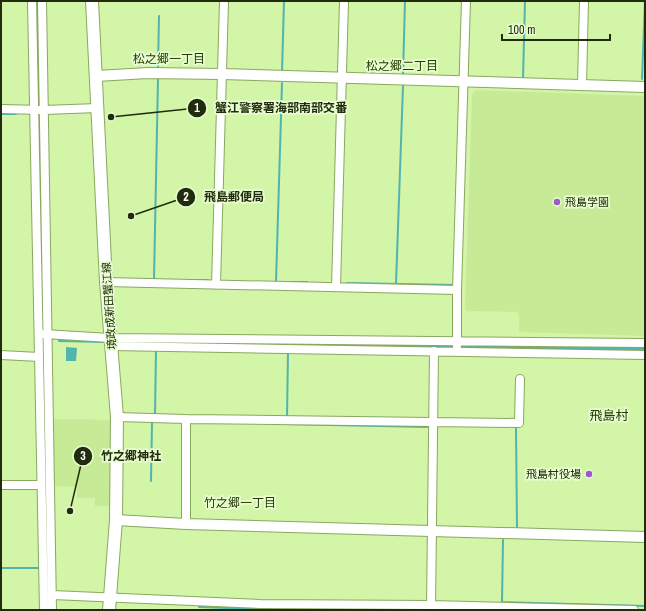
<svg xmlns="http://www.w3.org/2000/svg" width="646" height="611" font-family="'Archivo Narrow','Noto Sans JP',sans-serif">
<style>
.built{fill:#c6ea96}
.water{fill:#51b5ad}
.lines{fill:none;stroke-linecap:round;stroke-linejoin:round}
.stream{stroke:#51b5ad;stroke-width:2}
.minor-casing{stroke:#89a85e;stroke-width:10}
.tertiary-casing{stroke:#89a85e;stroke-width:12}
.secondary-casing{stroke:#89a85e;stroke-width:14}
.minor{stroke:#fff;stroke-width:8}
.tertiary{stroke:#fff;stroke-width:10}
.secondary{stroke:#fff;stroke-width:12}
.poi-dot{fill:#9b59cf;stroke:#e8fdd0;stroke-width:1.5}
.labels{text-anchor:middle;dominant-baseline:central;stroke-width:3.5;stroke-linejoin:round;paint-order:stroke}
.poi-label{font-size:11px;fill:#202c0d;stroke:#e8fdd0;text-anchor:start}
.street-label{font-size:11px;fill:#202c0d;stroke:#e8fdd0}
.neighbourhood-label{font-size:12px;fill:#253900;stroke:#e8fdd0}
.quarter-label{font-size:13px;fill:#253900;stroke:#e8fdd0}
.leader{fill:none;stroke:#202c0d;stroke-width:1.5}
.callout-dot{fill:#202c0d;stroke:#e8fdd0;stroke-width:1.5}
.mark-label{font-size:12px;text-anchor:middle;font-weight:bold;fill:#fff}
.callout-label{font-size:12px;text-anchor:middle;font-weight:bold;fill:#202c0d;stroke:#e8fdd0;stroke-width:3.5;stroke-linejoin:round;paint-order:stroke}
</style>
<rect width="100%" height="100%" fill="#d3f5a8"/>
<path class="built" d="M475,90L645,96V336L519,332V315L517,312L468,311L465,309L472,94Z
M52,419L111,420V506H95V498H77V487L53,486Z"/>
<path class="water" d="M116,340L645,347V351L117,343Z
M66,347L77,348L76,361H66Z"/>
<g class="lines">
<path class="stream" d="M38,1L39,70
M158,68L159,16
M282,72L284,1
M403,74L405,1
M523,79L525,1
M642,79L645,1
M1,114H16
M156,279H154L158,79
M197,280H208
M276,282L282,83
M286,282H307
M313,283H330
M347,283L454,285
M396,284L403,86
M59,341L105,342
M155,415L156,350
M287,416L288,352
M284,424L427,427
M516,428L517,527
M151,481L152,423
M503,540L502,602L645,606
M1,568H39
M199,607L259,609H339
M350,610H423"/>
<defs>
<path id="minor" d="M32,1L44,610
M42,1L52,610
M582,85L584,1
M1,109L44,110L98,108
M106,282L457,290
M216,285L224,1
M336,287L344,1
M44,334L110,338L645,343
M111,346L645,355
M457,346V290L466,1
M1,355L39,357
M117,417L186,419
M1,485H41
M186,524V419L519,423L520,379
M52,595L260,604L431,605L634,610
M431,609L434,351"/>
<path id="tertiary" d="M96,76L148,73L222,74L645,87
M116,520L186,524L645,537"/>
<path id="secondary" d="M92,1L106,282L117,417L116,520L109,610"/>
</defs>
<use href="#minor" class="minor-casing"/>
<use href="#tertiary" class="tertiary-casing"/>
<use href="#secondary" class="secondary-casing"/>
<use href="#minor" class="minor"/>
<use href="#tertiary" class="tertiary"/>
<use href="#secondary" class="secondary"/>
</g>
<g class="poi-dot">
<circle cx="557" cy="202" r="4"/>
<circle cx="589" cy="474" r="4"/>
</g>
<g class="labels">
<g class="poi-label">
<text x="565" y="202">飛島学園</text>
<text x="581" y="474" text-anchor="end">飛島村役場</text>
</g>
<g class="street-label">
<text transform="translate(109 306) rotate(-94)">境政成新田蟹江線</text>
</g>
<g class="neighbourhood-label">
<text x="169" y="59">松之郷一丁目</text>
<text x="402" y="66">松之郷二丁目</text>
<text x="240" y="503">竹之郷一丁目</text>
</g>
<g class="quarter-label">
<text x="609" y="415">飛島村</text>
</g>
</g>
<path class="leader" d="M111 117L197 108M131 216L186 197M70 511L83 456"/>
<g class="callout-dot">
<circle cx="111" cy="117" r="4"/>
<circle cx="131" cy="216" r="4"/>
<circle cx="70" cy="511" r="4"/>
<circle cx="197" cy="108" r="10"/>
<circle cx="186" cy="197" r="10"/>
<circle cx="83" cy="456" r="10"/>
</g>
<g class="mark-label">
<text x="197" y="112">1</text>
<text x="186" y="201">2</text>
<text x="83" y="460">3</text>
</g>
<g class="callout-label">
<text x="281" y="112">蟹江警察署海部南部交番</text>
<text x="234" y="201">飛島郵便局</text>
<text x="131" y="460">竹之郷神社</text>
</g>
<rect width="646" height="611" fill="none" stroke="#202c0d" stroke-width="4"/>
<path d="M502 34v6h108v-6" fill="none" stroke="#202c0d" stroke-width="2"/>
<text x="508" y="34" font-size="12" fill="#202c0d" stroke="#e8fdd0" stroke-width="3" paint-order="stroke">100 m</text>
</svg>
